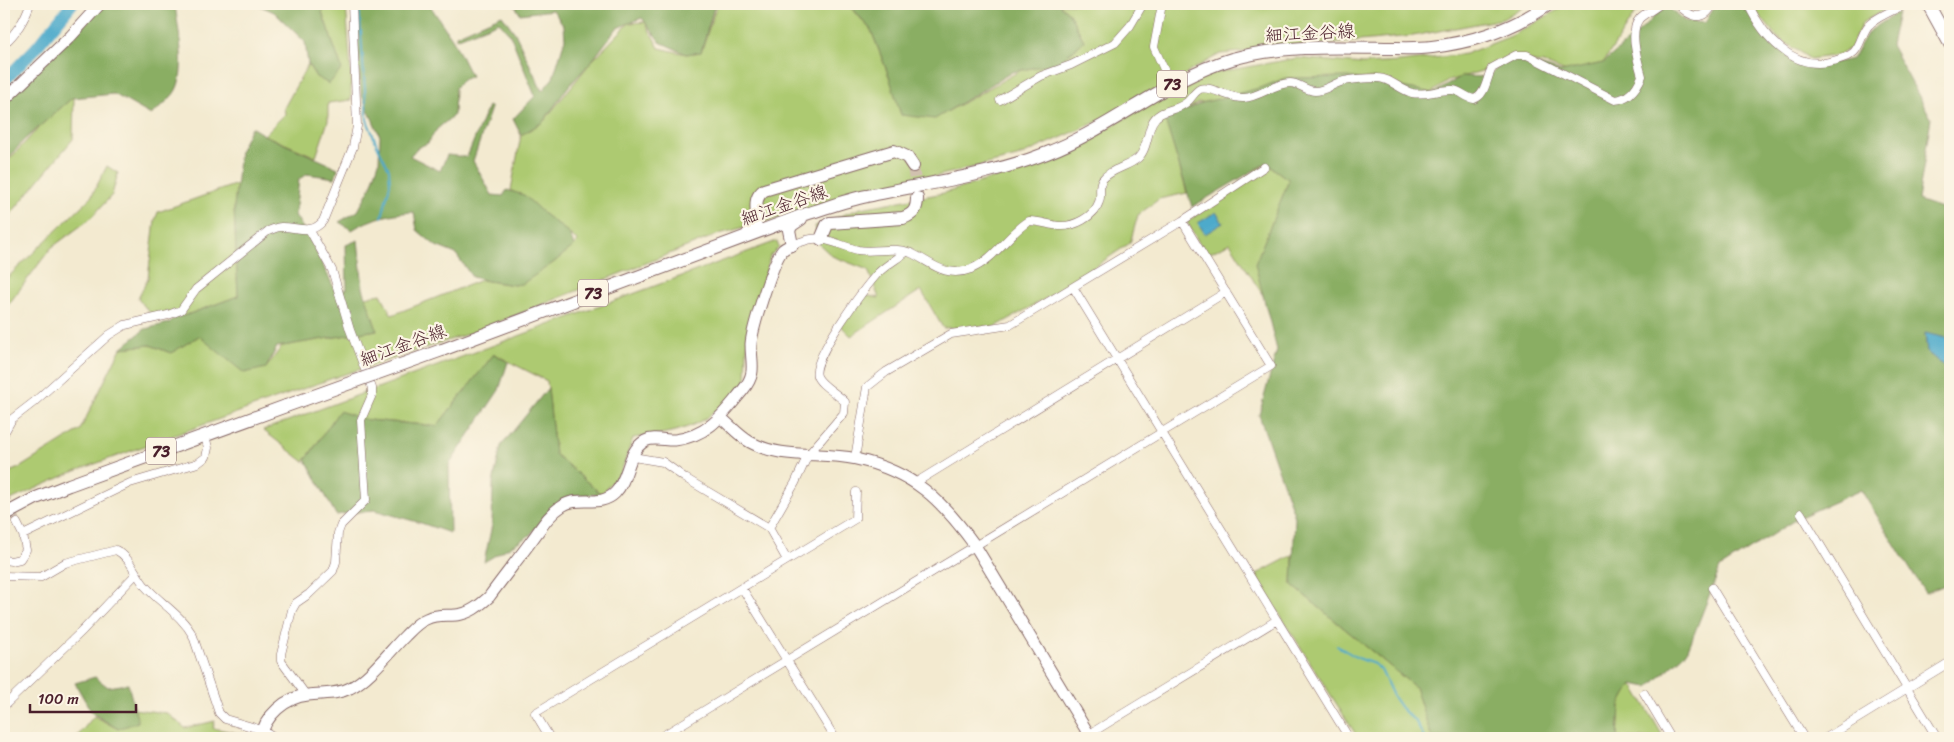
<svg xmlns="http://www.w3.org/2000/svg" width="1954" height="742" font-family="Sriracha,'Klee One',sans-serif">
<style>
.green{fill:#adca71;stroke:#7c744e}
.forest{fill:#8aae63;stroke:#6a6647}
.water{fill:#4daacb;stroke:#4c647b}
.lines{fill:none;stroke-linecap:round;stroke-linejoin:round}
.stream{stroke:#4daacb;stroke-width:2}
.river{stroke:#4daacb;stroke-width:12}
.street-tunnel{stroke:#d1c1af;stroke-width:8;stroke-dasharray:8 4;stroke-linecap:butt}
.primary-tunnel{stroke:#d1c1af;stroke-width:12;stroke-dasharray:12 6;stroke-linecap:butt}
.street-casing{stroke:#856665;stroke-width:9}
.secondary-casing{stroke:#856665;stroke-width:13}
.primary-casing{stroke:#856665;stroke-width:14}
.street{stroke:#fff;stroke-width:8}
.secondary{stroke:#fff;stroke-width:11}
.primary{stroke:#fff;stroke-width:12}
.primary-bridge-casing{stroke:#856665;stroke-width:14;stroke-linecap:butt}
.primary-bridge{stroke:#fff;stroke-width:12}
.labels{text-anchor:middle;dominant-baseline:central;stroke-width:4.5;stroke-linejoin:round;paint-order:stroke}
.shield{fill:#fcf5e5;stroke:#7f5f63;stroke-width:1}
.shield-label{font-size:16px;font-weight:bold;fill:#4a1f2b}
.street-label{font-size:18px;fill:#4a1f2b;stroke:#fcf5e5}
</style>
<rect width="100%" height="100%" fill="#fcf5e5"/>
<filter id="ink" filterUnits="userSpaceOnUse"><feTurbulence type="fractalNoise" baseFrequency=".02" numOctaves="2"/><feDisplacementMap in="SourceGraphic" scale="10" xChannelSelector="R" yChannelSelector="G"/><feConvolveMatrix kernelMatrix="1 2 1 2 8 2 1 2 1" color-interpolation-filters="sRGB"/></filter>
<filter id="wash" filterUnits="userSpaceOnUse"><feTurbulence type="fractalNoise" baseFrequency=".0096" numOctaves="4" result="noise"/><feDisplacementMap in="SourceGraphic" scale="20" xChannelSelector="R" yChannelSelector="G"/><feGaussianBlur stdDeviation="1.12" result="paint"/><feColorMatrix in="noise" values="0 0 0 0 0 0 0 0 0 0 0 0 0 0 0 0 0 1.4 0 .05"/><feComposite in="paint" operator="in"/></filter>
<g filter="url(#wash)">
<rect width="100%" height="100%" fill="#f3ead0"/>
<path class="green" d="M325,4H346L351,73V100L328,103V121L316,157L264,135L285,114L284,108L308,64L316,77L341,69L322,11Z
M717,4H848L871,30L892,84L901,115L943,114L1023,69L1058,63L1084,41L1069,13L1059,4H1527L1503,19L1413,36L1220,54L1117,113L1017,157L924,179L719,234L471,333L333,378L70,473L4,503V474L19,468L80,430L121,348L150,345L171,353L199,336L266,368L282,346L377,330L365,297L381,294L392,315L481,280L514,285L553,263L578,242L569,233L511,190L521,135L543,122L591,62L629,23L645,22L659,48L686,54L701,52Z
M1568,4H1650L1634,15L1603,63L1566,72L1543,63L1507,59L1502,65L1448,81L1431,93L1388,85L1370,78L1253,90L1222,100L1198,103L1166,121L1187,193L1159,199L1138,215L1130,243L1059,291L995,327L943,328L921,290L851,336L840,325L864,295L879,298L868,270L832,256L819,244L815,226L861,208L944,193L1054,160L1137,111L1208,74L1297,58L1363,64L1400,62L1465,54L1511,36Z
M1753,4H1895L1863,22L1850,48L1840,55L1810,59L1777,37L1755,10Z
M72,98H74L73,139L4,222V165L43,123Z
M1266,163L1289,180L1257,261L1264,297L1230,243L1206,255L1187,222Z
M107,166L118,173L112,195L90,219L51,248L8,305L4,307V281L91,197Z
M237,184L234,207L238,296L184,316L151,314L138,299L148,278L155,220L158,212Z
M777,241L779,247L770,256L747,348L746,381C732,398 716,414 695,424C676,433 654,435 633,438L621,472L601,494L555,454L547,381L494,354L437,426L368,420L339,412L304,462L263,430Z
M1293,555L1292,585L1415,687L1432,738H1358L1255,575Z
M1632,683L1664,738H1618L1620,705Z
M133,709L167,713L185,728L215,721L213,728L256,737L76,738L94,716L118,729Z"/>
<path class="forest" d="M104,4L175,5C178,28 187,69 176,90C172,98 158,109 151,115L114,94L72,98L23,141L4,164V104Z
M256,4H325L322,12L342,69L329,84L316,77L308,64L305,42L274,12Z
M352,4H429L453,40L471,76L462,80L455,88L454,115L437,129L428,143L417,148L410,156L440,171L447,155L467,157L488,106L491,108L473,161L492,195L503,196L507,190L524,195L543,213L569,233L574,246L553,263L522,284L514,285L488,281L472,277L456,254L436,246L417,230L414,212C393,213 370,218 352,230L339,222L358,211L371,186L379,162L380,136L361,94Z
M514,4H715L701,52L686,54L660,42L642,18L617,28L591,62L568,87L543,122L521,135L513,119L535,96L510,34L499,22L456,39V35L502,15L515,33L542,91L553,78L565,39L564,26L553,10L520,14Z
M849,4H1058L1069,13L1084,41L1058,63L1012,72L935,119L901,115L889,76L871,30Z
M1716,4H1743L1748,12L1807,68L1852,59L1868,32L1898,12L1891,45L1931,118L1918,200L1950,211V339L1925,334L1927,352L1950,371V583L1925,593L1861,490L1798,518L1720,568L1687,652L1649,687L1632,684L1620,705L1618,738H1432L1415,687L1292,585L1295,517L1259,415L1277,350L1255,264L1289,180L1266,163L1192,207L1165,120L1202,103L1263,87L1285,78L1348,77L1434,93L1462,76L1487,77L1507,59L1529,62L1561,72L1603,63L1643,28L1665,5L1685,21L1705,23Z
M251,127L264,135L338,168L335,178L307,174L299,179L295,215L311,241L336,292L347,289L346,245L358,240L363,288L377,330L277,347L266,368L244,373L199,336L171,353L150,345L121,348L145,329L169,323L177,315L184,316L238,296L234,207L240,150Z
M494,354L508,362L499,390L449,465L450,533L421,523L374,510L336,515L306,460L339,411L368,420L437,426Z
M548,388L555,454L601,494L572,496L558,502L530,535L484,562L492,525L493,483L501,446Z
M95,677L108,687L128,684L138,722L118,729L92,713L75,683Z"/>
<path class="water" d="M1216,212L1223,223L1205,234L1198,223Z
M1925,333L1950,339V371L1927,352Z"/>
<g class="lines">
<path class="stream" d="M359,4L367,120L377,145L389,169L390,184L382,217
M1337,646L1358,658L1374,664L1381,670L1394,698L1401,708L1416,722L1424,738"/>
<path class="river" d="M4,81L35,49L72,4"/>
</g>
</g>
<g filter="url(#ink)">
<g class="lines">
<path class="street-tunnel" d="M4,494L17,523"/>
<path class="primary-tunnel" d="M913,166L917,196"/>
<defs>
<path id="street" d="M1162,4L1154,47L1171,85
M1678,4C1689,17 1704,23 1713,4
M1748,4C1763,36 1793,72 1833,61C1840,59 1849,57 1854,52C1861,45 1862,32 1869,25C1876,17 1896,9 1906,4
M4,44C17,32 24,21 30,4
M1000,100L1041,76L1071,65L1115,43L1130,26L1143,4
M792,245C801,242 811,237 821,239C834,241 845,247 858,250C875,253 893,246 911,253C931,262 945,279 971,269C995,259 1008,234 1029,221C1040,221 1049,225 1059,226C1074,227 1094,217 1099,202C1102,195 1098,187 1102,180C1110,169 1128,167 1138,158C1147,150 1147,134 1152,123C1159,108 1176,112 1187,102C1192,98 1194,92 1200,89C1210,85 1229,99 1244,98C1260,97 1274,83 1290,83C1299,83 1306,91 1315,91C1325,91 1334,83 1344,81C1354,79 1367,78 1378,78C1390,78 1400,90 1412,93C1426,96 1439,89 1453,90C1461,91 1466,98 1474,99C1486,95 1486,79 1492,68L1516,55H1527L1615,100C1629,99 1637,88 1642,76C1638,62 1628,30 1640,18C1646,12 1654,10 1660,4
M1073,287L1349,738
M4,433L12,419L34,402L109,335L125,325L168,315L181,310L196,289L268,231C272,230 276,227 280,227C297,226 311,236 323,221L353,147L357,126L352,4
M633,457L663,462L685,478L769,528L787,560
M855,458L867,387L886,372L951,334L1010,325L1182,221L1264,167
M915,483L1226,292
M1801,513L1937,738
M769,528L795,483L808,455L844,413L845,402C838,394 820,385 817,376C811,359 865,287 878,273C886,265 897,259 906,252
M23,535L130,483L198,463L206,457L208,448L205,435
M4,560L11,561L20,559L26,550L23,535L17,523
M4,576L41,577L65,563L116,550C130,557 135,574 145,586C160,603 182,615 193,636L219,713L225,719L262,730L274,738
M742,588L835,738
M1712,588L1804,738
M1644,693L1671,738
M306,695L281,661V654L292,610L296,603L309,594L333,571L336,562L338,533L341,525L366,500L361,420L372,395V388L350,330L332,270L309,229
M4,706L83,630L136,574
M550,738L535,713L855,519L856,492
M659,738L1271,366L1182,221
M1083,738L1277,620
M1826,738L1950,662"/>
<path id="secondary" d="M4,100L70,37L100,4
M720,417C730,425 739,436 750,442C782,460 821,451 856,459C914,472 942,500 976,547L1091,738
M261,738C264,716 286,697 308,695C322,693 337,695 350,688C370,678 389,652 405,636C411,630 418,622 426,619C436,614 445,616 456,615C469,614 479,606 489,597C503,578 518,559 532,540C541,528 549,514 562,506C578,495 600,508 615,493C629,479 627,451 645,441C654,436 666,441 675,440C709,436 723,414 743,390C757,373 751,364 751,344C752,329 773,261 782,251C784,248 789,246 792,245"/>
<path id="primary" d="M1928,4L1950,44
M747,235C767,217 747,203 764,190L894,151L907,157L913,166
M821,239L827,225L830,223L903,218C914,214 917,209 917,198
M792,245L789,230L792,225L801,219
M442,350L806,214C826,208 846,200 867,196C926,183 989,176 1047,153C1112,128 1165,79 1232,59C1282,45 1334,47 1385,48C1400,48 1417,49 1432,47C1474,42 1515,28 1549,4
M4,515L36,498L69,485L286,406"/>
</defs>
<use href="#street" class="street-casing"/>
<use href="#secondary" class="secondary-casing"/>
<use href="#primary" class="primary-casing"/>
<use href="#street" class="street"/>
<use href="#secondary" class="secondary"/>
<use href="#primary" class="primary"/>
<defs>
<path id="primary-bridge" d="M286,406L442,350"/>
</defs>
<use href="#primary-bridge" class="primary-bridge-casing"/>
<use href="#primary-bridge" class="primary-bridge"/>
</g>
</g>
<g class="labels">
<g class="shield">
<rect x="1157" y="70.5" width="30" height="27" rx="4"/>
<rect x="578" y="279.5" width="30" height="27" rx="4"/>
<rect x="146" y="437.5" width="30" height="27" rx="4"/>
</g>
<g class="shield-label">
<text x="1172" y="84">73</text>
<text x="593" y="293">73</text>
<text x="161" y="451">73</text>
</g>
<g class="street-label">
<text transform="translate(1310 33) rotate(-3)">細江金谷線</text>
<text transform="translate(784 205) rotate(-19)">細江金谷線</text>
<text transform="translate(403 345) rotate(-20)">細江金谷線</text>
</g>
</g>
<rect width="1954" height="742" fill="none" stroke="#fcf5e5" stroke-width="20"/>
<path d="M30 704v8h106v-8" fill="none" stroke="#4a1f2b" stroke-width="2.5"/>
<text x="38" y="704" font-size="15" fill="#4a1f2b" stroke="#fcf5e5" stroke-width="4" paint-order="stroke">100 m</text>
</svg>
